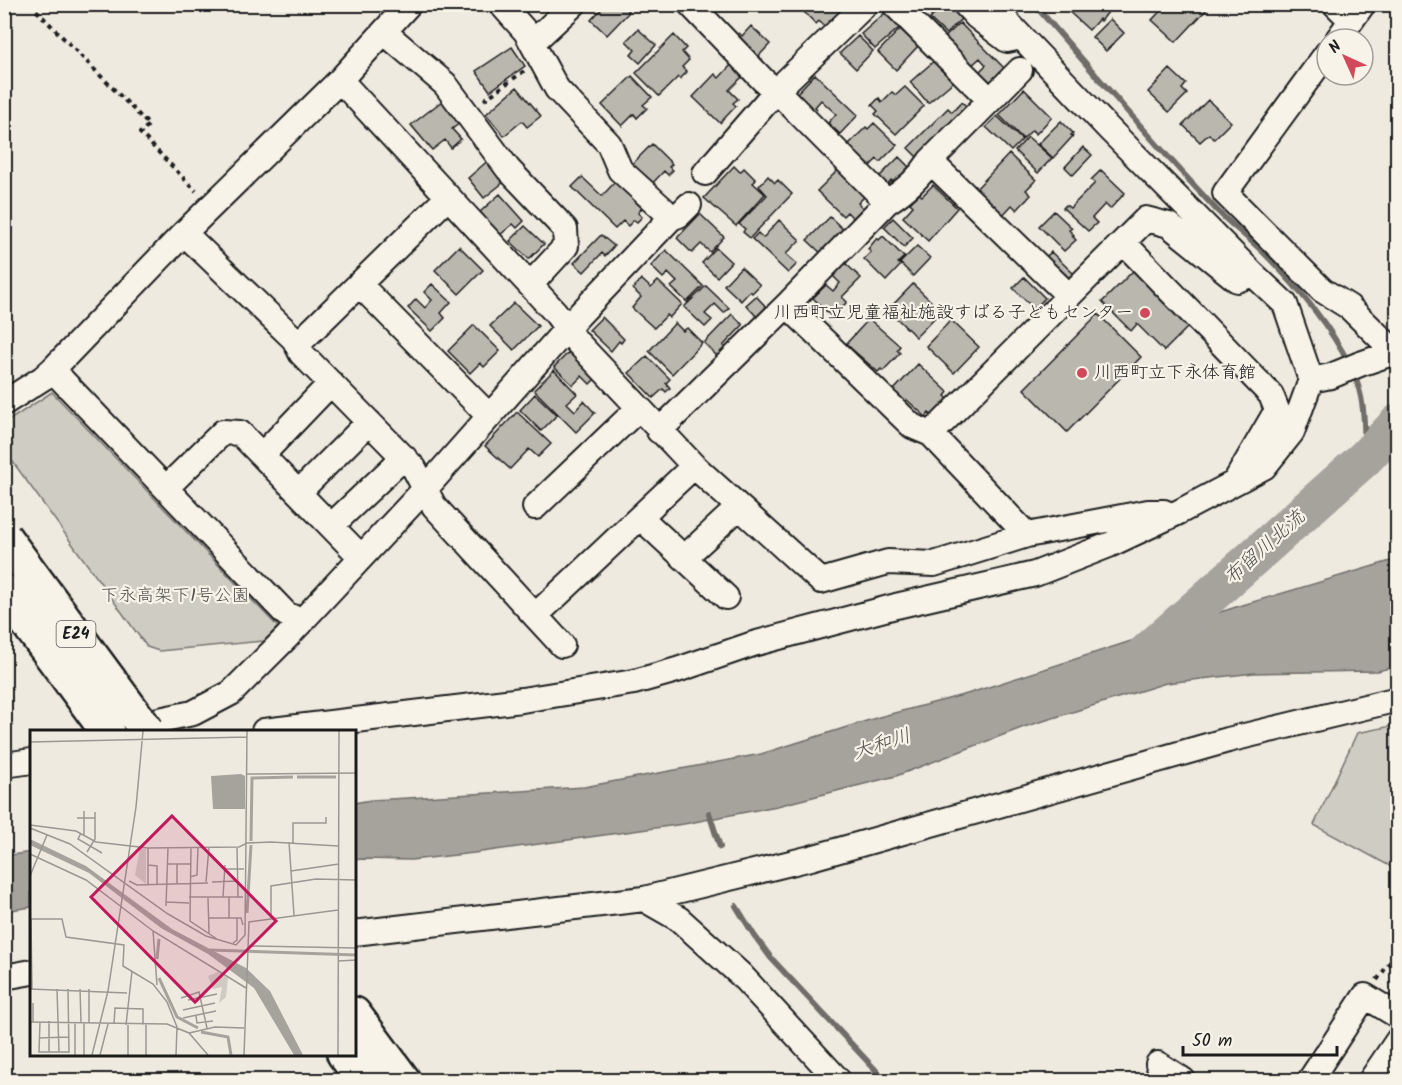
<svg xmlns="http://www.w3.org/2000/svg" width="1402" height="1085" font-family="Kalam,'Klee One',sans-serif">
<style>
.green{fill:#cfccc3;stroke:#767470;stroke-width:1.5}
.water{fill:#a6a39d;stroke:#6f6d69;stroke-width:1.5}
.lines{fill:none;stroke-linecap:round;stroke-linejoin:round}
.stream{stroke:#6f6d69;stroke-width:6}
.river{stroke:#a6a39d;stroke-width:38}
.building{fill:#bab7af;stroke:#1c1c1c;stroke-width:1.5}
.street-casing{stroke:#1c1c1c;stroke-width:28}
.highway-casing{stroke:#1c1c1c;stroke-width:38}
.path{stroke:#1c1c1c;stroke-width:4;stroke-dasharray:4.5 4.5;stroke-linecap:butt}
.street{stroke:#f7f3e8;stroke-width:24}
.highway{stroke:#f7f3e8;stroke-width:33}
.highway-bridge-casing{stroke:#1c1c1c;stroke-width:38;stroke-linecap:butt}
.highway-bridge{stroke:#f7f3e8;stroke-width:33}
.poi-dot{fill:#d1495b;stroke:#f7f3e8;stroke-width:2}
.labels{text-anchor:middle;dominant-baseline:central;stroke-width:4.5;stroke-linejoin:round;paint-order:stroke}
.shield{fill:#f7f3e8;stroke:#5e5c59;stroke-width:1.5}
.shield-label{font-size:16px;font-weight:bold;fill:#1c1c1c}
.poi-label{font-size:18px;fill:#1c1c1c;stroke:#f7f3e8;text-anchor:end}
.park-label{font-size:18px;fill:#52514e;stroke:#f7f3e8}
.water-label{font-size:20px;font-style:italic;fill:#535250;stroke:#f7f3e8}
.inset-river{fill:none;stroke:#a6a39d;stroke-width:3}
.inset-road{fill:none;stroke:#9a9892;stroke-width:1.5}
.view{fill:#c2185b;fill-opacity:0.15;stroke:#c2185b;stroke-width:3}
.inset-edge{fill:none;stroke:#1c1c1c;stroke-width:3}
</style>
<rect width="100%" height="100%" fill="#eeeae0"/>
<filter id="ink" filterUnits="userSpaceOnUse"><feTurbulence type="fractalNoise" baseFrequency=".0167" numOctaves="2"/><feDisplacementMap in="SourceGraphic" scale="12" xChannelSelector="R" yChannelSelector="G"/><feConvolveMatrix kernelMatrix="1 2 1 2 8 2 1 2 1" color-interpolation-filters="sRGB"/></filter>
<g filter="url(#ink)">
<path class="green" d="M52,392L278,627L264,641L159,651L147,647L5,451L12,445L5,435V423Z
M1397,725H1398L1397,870L1314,825L1357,733Z"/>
<path class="water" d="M1397,559V666L1378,671L1254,673L1166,683L1024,727L896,776L777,806L684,824L474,853L411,860L362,859L354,860V803L371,800L408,798L584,787L761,754L879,717L967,694L1236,607Z
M31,852V907L5,911V856Z"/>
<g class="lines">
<path class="stream" d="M1034,4C1093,72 1151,140 1213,206C1228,223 1247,236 1263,252C1296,285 1328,322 1349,364
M1353,373C1366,399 1364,430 1365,458
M709,813L720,847
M736,906L754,935L771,958L885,1080"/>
<path class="river" d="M1138,660L1365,458L1398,423"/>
</g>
<path class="building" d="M606,4H622L629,12L607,35L591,20Z
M809,4H848L826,28L819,21L816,24L803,11Z
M930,4H944L932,17L925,9Z
M945,4H947L961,19L946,34L930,19Z
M1070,4H1112L1106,11L1108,12L1101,21L1099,19L1089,30L1066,9Z
M1167,4H1202L1207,9L1176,42L1152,20Z
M886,12L900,27L875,49L861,34Z
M1110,19L1124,33L1106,51L1092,37Z
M960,23L1006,70L991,85L978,73L986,65L980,58L970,67L943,39Z
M751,26L770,44L756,59L734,38L739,33L742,36Z
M638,29L656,45L640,63L631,55L635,50L626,41Z
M900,29L918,46L896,70L878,52Z
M674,35L686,48L682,52L689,60L682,67L687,72L680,79L678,77L659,96L636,73Z
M858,36L873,51L856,69L840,53Z
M512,47L525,66L490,91L476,71Z
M934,61L953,82L928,103L910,82Z
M732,64L744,75L729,90L738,99L733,103L736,106L720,123L693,97L715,74L719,78Z
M1170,69L1186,84L1182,89L1187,94L1169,112L1148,92Z
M815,74L858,115L840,134L828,123L836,114L821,100L815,107L817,109L815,111L797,93Z
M632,76L652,97L643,105L647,108L637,118L634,114L622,126L602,105Z
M517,87L541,116L527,127L522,121L504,136L486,114Z
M905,87L924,106L896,134L875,114L878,111L872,105L879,98L882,102L892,92L896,95Z
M1024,89L1052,117L1036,134L1032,130L1023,139L999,115Z
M1208,100L1231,122L1214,139L1209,134L1200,142L1183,125Z
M442,101L460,123L452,129L461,139L451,148L445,140L432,150L411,125Z
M962,102L968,108L918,158L908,148L948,108L952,112Z
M997,116L1022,140L1011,151L986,127Z
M1061,121L1073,133L1071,135L1073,136L1053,158L1038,144Z
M874,123L897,145L880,162L877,159L870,166L848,145L866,127L868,129Z
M1028,137L1052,158L1038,173L1015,151Z
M652,144L672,164L669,167L673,170L668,175L664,171L649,187L629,167Z
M1083,147L1092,155L1073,175L1065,167Z
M1009,154L1036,180L1026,190L1031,195L1017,210L1012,205L1002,216L975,190Z
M899,157L911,169L896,184L891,180L887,185L879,177Z
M491,158L509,178L484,198L468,178Z
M734,166L740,172L744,168L756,180L753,183L765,194L736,226L704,198Z
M839,169L866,195L858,203L863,208L853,218L847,212L843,216L817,191Z
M1101,170L1125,193L1110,209L1105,204L1092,218L1097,223L1088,231L1063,208L1066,205L1070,208L1095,183L1091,180Z
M768,176L775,183L778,180L792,194L750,238L743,232L745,229L739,224L767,195L759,186Z
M582,177L602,196L615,182L642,208L638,213L642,217L637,222L634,220L628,226L623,221L615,229L572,187Z
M933,185L957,208L928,241L903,217L913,206L910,203L919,194L922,196Z
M500,194L524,221L517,228L513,224L500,235L480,212Z
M1054,211L1072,228L1069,230L1074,235L1072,236L1076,240L1064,251L1039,226Z
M700,214L724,237L710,252L701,244L692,253L677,238Z
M830,217L847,233L824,256L807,240Z
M893,218L913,238L904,247L884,227Z
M779,220L800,240L786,254L797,264L788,273L752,239L758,233L763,238Z
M525,226L544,244L529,259L510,241Z
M601,235L614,246L605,256L602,253L584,272L574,263Z
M883,236L904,257L898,263L901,265L886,281L864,259L871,252L868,249L877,238L879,240Z
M459,246L483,270L459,294L435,270Z
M917,246L930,258L913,276L900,263Z
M716,248L731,262L717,277L702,263Z
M666,250L703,286L687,302L671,287L677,282L668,273L663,278L651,266Z
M1051,252L1075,275L1069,281L1045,258Z
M844,262L861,278L842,297L847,302L832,317L813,298L826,285L833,291L840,283L832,275Z
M741,267L760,285L752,293L750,291L741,301L724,285Z
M1134,270L1189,326L1164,351L1137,324L1131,331L1102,302Z
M1024,277L1045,298L1034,309L1013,288Z
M641,279L651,288L658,281L682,304L669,318L667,315L654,328L632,308L641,297L633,289Z
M432,284L451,302L441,313L445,318L432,331L408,308L416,299L425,308L432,300L424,292Z
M913,284L941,311L916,337L888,310Z
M706,286L729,308L724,313L715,304L705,314L712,320L705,327L684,307Z
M756,296L769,310L759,319L746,305Z
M514,303L538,326L514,350L490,326Z
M732,314L743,325L723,346L725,348L717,356L704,343Z
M1098,314L1141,357L1067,432L1024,389Z
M602,317L624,339L621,343L619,341L611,351L589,330Z
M869,319L900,346L897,350L900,353L883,371L881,369L878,372L846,344Z
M951,320L979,347L954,373L926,346Z
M675,323L683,331L687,328L702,343L672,374L649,351Z
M474,325L500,351L484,367L480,363L470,373L448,351Z
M569,352L596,378L590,384L582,376L573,385L554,367Z
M647,356L670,379L666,383L670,388L666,392L663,389L653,398L629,373Z
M918,364L948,392L945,396L948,399L932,416L929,413L926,417L907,400L905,402L893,391Z
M554,370L577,394L567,403L575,411L584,401L595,413L576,432L534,390Z
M535,394L557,415L541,431L520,410Z
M517,412L551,444L538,457L529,449L510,469L485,446Z"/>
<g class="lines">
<defs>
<path id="street" d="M501,4L526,32L557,89L609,144L620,170L664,210L671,218
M690,4L763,80L784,98L887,202
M894,4L990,100
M965,4L977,17L1007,40L1012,39
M1335,4L1351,20
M384,32L445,84L508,169L565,229L566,246L530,285
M1338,39L1363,4
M532,43L574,4
M1327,53L1225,193L1322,290L1349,307L1398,355
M340,80L555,312L577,342L694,466L821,581L888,562L934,564L1027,535L1148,512H1164
M930,161L1069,296
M705,173L776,91L866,4
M184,233L294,339L301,353L414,468L434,506L562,645
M1123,242L1271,395L1277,410L1235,482
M359,284L489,416
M787,305L912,426L931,434L1027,535
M297,345L448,197
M54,368L62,380L286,614L302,622
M1311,380L1331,376L1360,364L1398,351
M4,403L43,378L54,368L184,233L340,80L409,4
M659,431L787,305L887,202C903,192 920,177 930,161L1020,70
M931,434L1146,219L1169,225L1237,280L1253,274
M262,455L331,383
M166,488L223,432L240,433L361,557
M299,492L369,422
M535,507L639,408
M640,517L726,597
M331,526L404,457
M684,558L739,507
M535,616L694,466
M106,731L193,713L231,693L287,637L426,488L579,315L671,218L679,215L689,205
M264,731L522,700L634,682L677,670L753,644L896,606L1035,574L1109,545L1179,512L1264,467L1292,432L1311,380L1285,304L1253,274L1109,129L990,4
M4,765L32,761
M644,899L679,919L741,975L838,1080
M354,933L644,899L811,858L1228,740L1398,699
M4,977L32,972
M1158,1064L1183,1080
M1310,1080L1365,996L1398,1016
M1371,1080L1398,1040"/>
<path id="highway" d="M354,1014L403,1080
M344,1054L364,1080"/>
</defs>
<use href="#street" class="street-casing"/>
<use href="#highway" class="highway-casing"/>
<path class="path" d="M30,4L149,125L140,133L196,191
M484,100L524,71
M1377,980L1398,951
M4,1057L9,1073L8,1080"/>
<use href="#street" class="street"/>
<use href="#highway" class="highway"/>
<defs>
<path id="highway-bridge" d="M4,537L147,731
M4,591L107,731"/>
</defs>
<use href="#highway-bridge" class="highway-bridge-casing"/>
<use href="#highway-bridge" class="highway-bridge"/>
</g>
</g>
<g class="poi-dot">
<circle cx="1145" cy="313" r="6"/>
<circle cx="1082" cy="373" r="6"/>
</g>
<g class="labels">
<rect class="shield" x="56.5" y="621" width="39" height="26" rx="4.5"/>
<g class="shield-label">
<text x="76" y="634">E24</text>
</g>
<g class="poi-label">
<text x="1133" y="313">川西町立児童福祉施設すばる子どもセンター</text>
<text x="1094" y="373" text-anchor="start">川西町立下永体育館</text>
</g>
<g class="park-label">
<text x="175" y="596">下永高架下1号公園</text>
</g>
<g class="water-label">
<text transform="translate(1265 548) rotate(-42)">布留川北流</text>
<text transform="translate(882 745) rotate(-18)">大和川</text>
</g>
</g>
<g transform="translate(30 730)">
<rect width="326" height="326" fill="#eeeae0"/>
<path d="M110,118L116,119V154L105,145ZM188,242L198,248L196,267L189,273L192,257L183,259L178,246Z" fill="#cfccc3"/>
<path d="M211,44L215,46V79H183L181,46ZM0,109L56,136L142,199L216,238L240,261L273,325H264L224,258L178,224L131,198L59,143L0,115Z" fill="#a6a39d"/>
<path class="inset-river" d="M267,47H306M221,111L222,48L263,47M217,183L221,115M180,220L326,225M127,229L129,209M129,248L147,287L168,298M171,302L198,307L201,325"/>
<path class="inset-road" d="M0,12L217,7M217,44L326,43M54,81V105M47,88H65M0,95L46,101L66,112L118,118L209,117L217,113L241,112L308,116M0,98L40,114L138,184L176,206L206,215L215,205L217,1M51,103L48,109L72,123M259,112L264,185M263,113V93H296V87M161,117L160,191L187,209M207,117L208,167M57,122L65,109V82M0,124L56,150L123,201L216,258M138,134H161M118,135L127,136V155M193,139H214M261,141L309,134M0,146L17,105M160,147L167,145L168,117M99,151L107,155L178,153M176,152L179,117M182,152L208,151M147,154V134M118,155V118M159,167H213M193,167L195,135M199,167V188M178,168L179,203M136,172L159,173M136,176L138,117M179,188H211L213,195M241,188V156L286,149L326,150M0,189H32L36,207L94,215L93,236L123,254L137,272L147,297L146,325M1,189L2,259M123,201L127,255M203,213L207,210V188M219,216L326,218M308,231L326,230M0,259L97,263M27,259L29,322M50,259L51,292M59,259V293M151,268L169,262L177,298M158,270L187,264M3,273V292M153,280L185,273M166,286L167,293L183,291M153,288L186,281M0,292L137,294L159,303L178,325M10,292L9,322H39L38,259M45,292V325M84,294L85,278L113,279V295M116,294V325M96,295L102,241M159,303L185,297L214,298M9,308L39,307M19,322V291M54,325V293M62,325L78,261L106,77L113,1M70,325L78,294M98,325V295M214,325L219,192L308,180M308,325L309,1"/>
<path class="view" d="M142,86L246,191L165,272L61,167Z"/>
<rect width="326" height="326" class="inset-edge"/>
</g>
<rect width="1402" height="1085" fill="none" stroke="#f7f3e8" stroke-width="24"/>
<rect x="12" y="12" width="1378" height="1061" fill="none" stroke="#1c1c1c" stroke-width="2" filter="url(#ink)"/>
<g transform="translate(1345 57) rotate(315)"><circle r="28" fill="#f7f3e8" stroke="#9f9d96" stroke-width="1.5"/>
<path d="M0-4.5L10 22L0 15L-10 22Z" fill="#d1495b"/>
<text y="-9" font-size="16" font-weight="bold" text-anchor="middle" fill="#1c1c1c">N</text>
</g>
<path d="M1183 1046v9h154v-9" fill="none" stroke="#1c1c1c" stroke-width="3"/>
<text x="1192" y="1046" font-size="18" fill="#1c1c1c" stroke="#f7f3e8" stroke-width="4.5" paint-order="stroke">50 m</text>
</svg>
